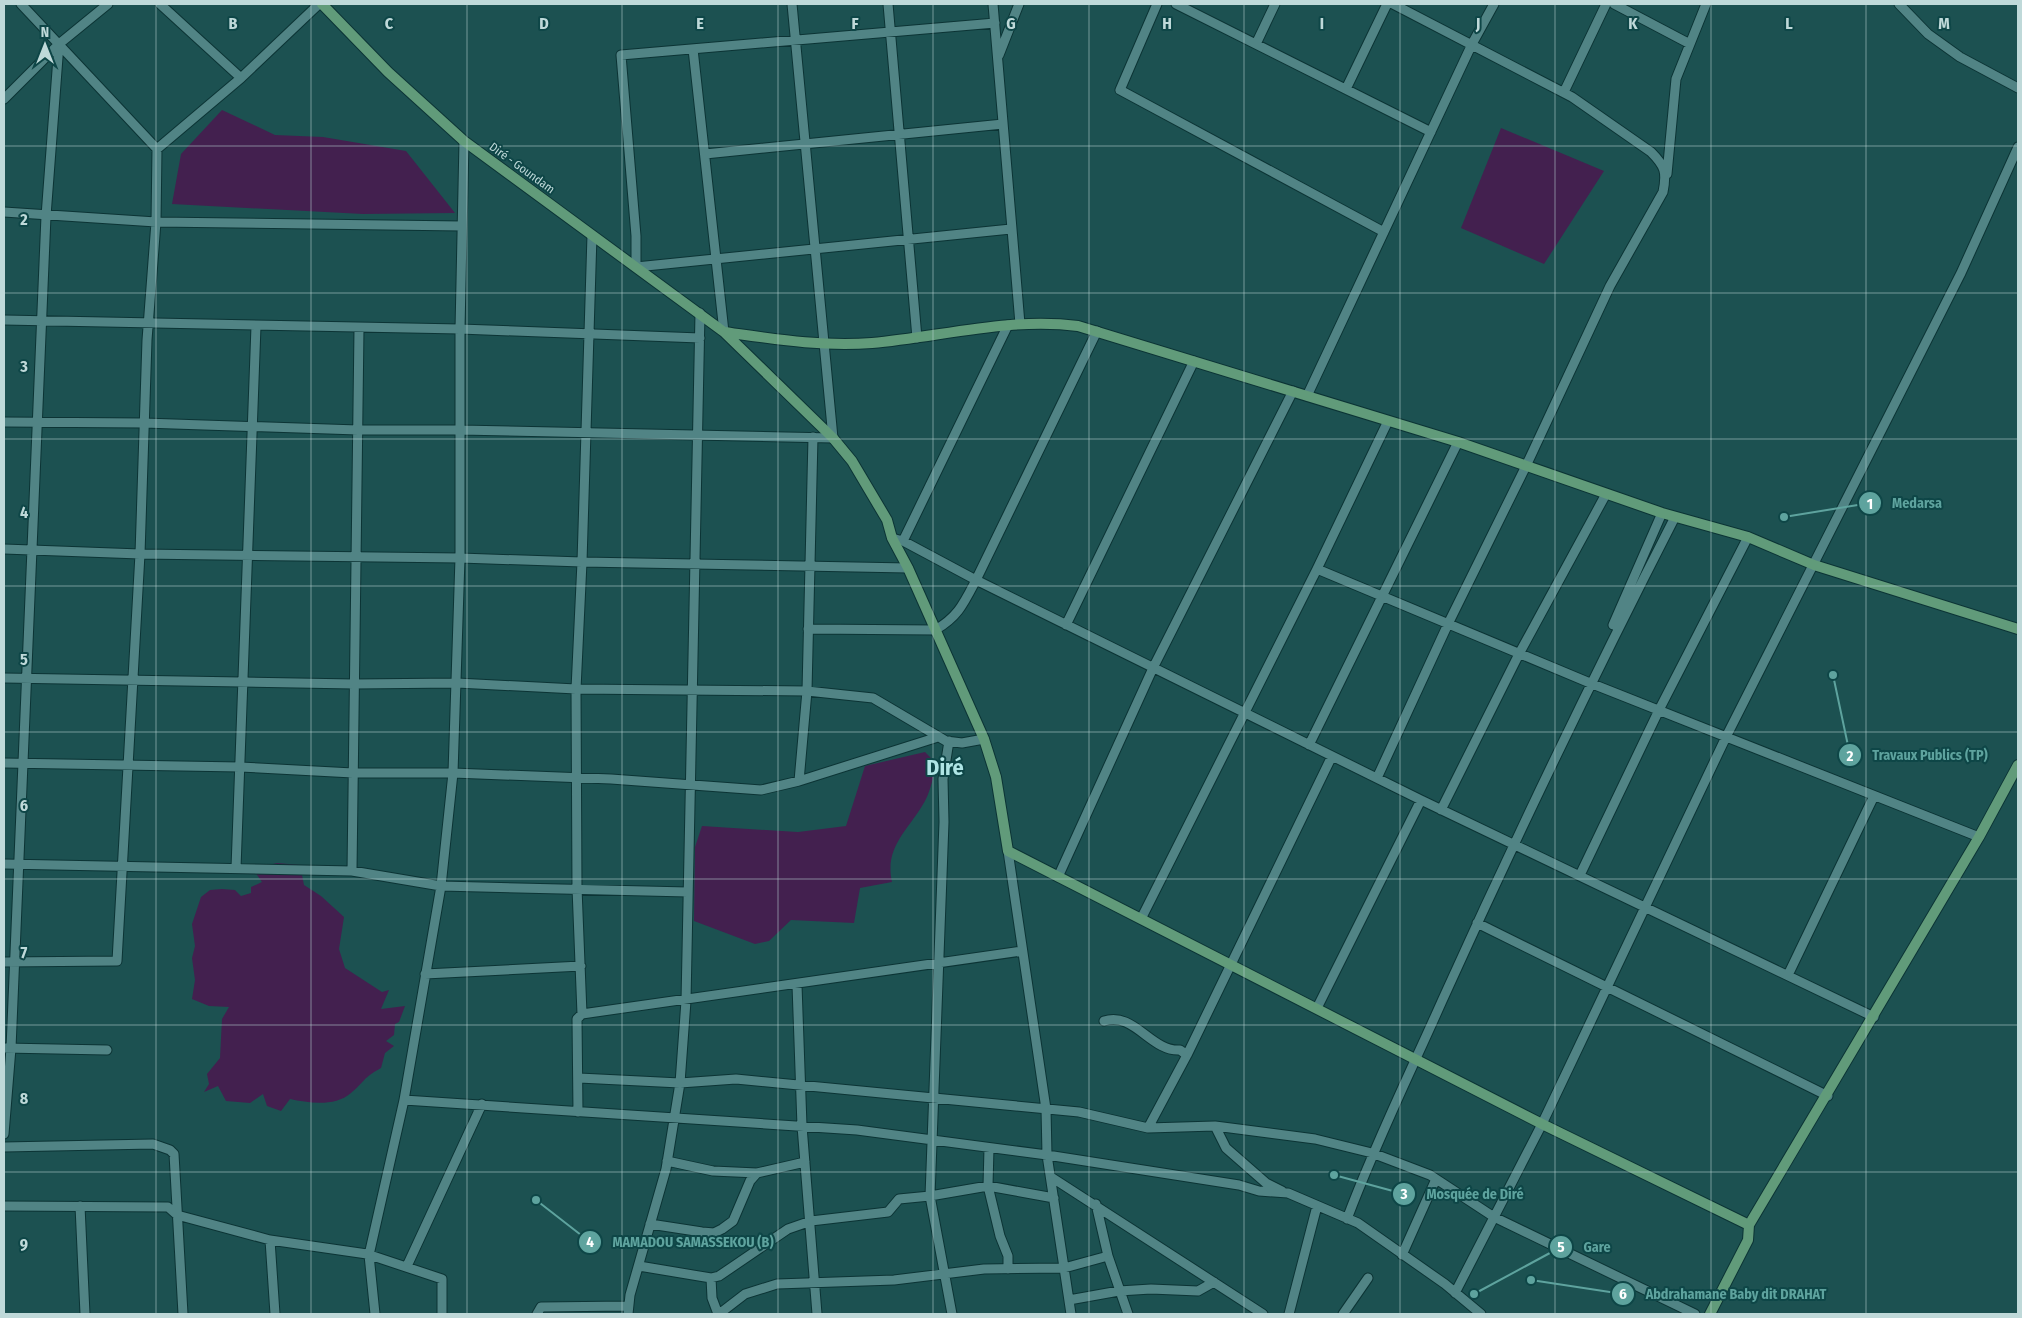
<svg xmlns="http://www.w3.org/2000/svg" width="2022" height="1318" font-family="'Fira Sans Condensed',sans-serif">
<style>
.water{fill:#43204f}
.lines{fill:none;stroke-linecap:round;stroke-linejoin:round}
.street-casing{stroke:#0c3435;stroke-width:11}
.secondary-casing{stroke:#0c3435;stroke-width:12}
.street{stroke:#518485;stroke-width:9}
.secondary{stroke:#619b7a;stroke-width:10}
.grid{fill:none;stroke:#bfd9d9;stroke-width:1;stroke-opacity:0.55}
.labels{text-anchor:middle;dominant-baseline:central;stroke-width:4;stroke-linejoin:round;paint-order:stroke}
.street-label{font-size:12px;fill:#bfd9d9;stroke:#0e4647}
.town-label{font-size:22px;font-weight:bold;fill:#afe5e5;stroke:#0e4647}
.grid-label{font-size:16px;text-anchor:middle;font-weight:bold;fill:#bfd9d9;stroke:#0e4647;stroke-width:4;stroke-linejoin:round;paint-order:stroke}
.leader{fill:none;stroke:#5ea39e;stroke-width:2}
.callout-dot{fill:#5ea39e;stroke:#0e4647;stroke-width:2}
.mark-label{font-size:15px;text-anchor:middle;font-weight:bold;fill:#fff}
.callout-label{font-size:14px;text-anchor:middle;font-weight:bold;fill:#5ea39e;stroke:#0e4647;stroke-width:4;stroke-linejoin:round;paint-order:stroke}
</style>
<rect width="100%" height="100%" fill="#1c5151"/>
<path class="water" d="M222,110L275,135L323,137L406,151L455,213L363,214L172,204L181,154Z
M1501,128L1604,171L1544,264L1461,228Z
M925,752L937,764C933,776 931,790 925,801C909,830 884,846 892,882L860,888L854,923L791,920L769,941L755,944L694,921L695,847L702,826L798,832L846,826L865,766Z
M277,863L300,865L304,885L321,896L344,917L339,949L345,968L382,992L389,990L381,1009L405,1006L399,1022L395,1024L394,1035L386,1041L394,1046L385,1053L381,1068C364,1077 364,1082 351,1093C335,1107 309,1103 290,1099L281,1111L267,1106L263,1094L250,1103L226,1101L218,1086L204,1092L209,1084L207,1074L220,1058L222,1019L229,1007L209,1006L192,999L195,980L192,958L195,946L192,924L201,897L210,890L222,889L235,890L241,896L251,893V887L262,882L253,869Z"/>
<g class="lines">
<defs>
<path id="street" d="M160,4L241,78
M888,4L917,338
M993,4L1020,324
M1157,4L1120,90L1384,232
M1176,4L1431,132
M1614,4L1690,44
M1899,4L1928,34L1960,57L2018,88
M995,23L621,55L636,236V267L1011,229
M1256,44L1275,4
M693,49L724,332
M999,55L1019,4
M1346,89L1387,4
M1564,92L1606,4
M4,99L59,44L108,4
M157,149L241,78L319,4
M705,154L1003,124
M1667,174L1676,79L1706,4
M4,212L156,222L462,226
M4,320L460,329L700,338
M1307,396L1472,44L1494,4
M4,422L144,423L358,430H460L833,438L792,4
M892,538L903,541L976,580L1421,800L1874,1017
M903,541L1008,325
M4,549L140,554L460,558L582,562L908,568
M1317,569L1590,683L1979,837
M1066,625L1194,361
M1613,625L1662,513
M808,629L935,630C958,617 964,603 976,580L1097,331
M4,678L354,684L457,683L576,689L807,691L873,698L946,741L962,743L984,739
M949,741L943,779L944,822L930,1196L952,1314
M1309,745L1458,442
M4,763L240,767L353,773H453L611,779L761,790L799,781L938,737
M1377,778L1448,624L1526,466L1610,286L1663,192C1667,172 1665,166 1651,152L1572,97L1393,4
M799,781L807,691L813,437
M1441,810L1519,654L1606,494
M1008,851L1046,1109L1047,1155L1071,1314
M4,864L352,871L441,886L688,892
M236,868L256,326
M352,871L359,329
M1580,875L1659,710L1748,537
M1058,877L1153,668L1293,391
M1141,919L1317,569L1388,421
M1477,923L1828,1096
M4,962L117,961L140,554L147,340L156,222L157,149L21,4
M425,974L581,966
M1788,975L1874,796
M797,985L802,1126L817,1314
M1317,1008L1421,800
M582,1014L577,888L576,689L582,562L592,235
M1104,1021C1134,1011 1151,1052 1180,1050L1187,1055
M4,1048L107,1050
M579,1078L680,1083L736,1079L1079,1112L1148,1128L1215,1126L1315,1139L1372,1153L1430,1175L1494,1217L1695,1314
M404,1100L857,1130L1047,1155L1239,1185L1259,1191L1288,1193L1358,1223L1445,1284L1481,1314
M578,1112L577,1019L582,1014L1022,951
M1215,1126L1226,1148L1266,1183L1282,1191
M1148,1128L1187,1055L1332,756
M4,1134L11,1048L46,216L59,44
M4,1147L153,1144L170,1150L174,1154L183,1314
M989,1148L988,1186L1000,1236L1008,1256V1269
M667,1161L713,1171L757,1173
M1051,1177L1263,1314
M1096,1204L1108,1256L1128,1314
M4,1206L168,1207L177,1215L270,1240L367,1254L442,1279V1314
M80,1206L85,1314
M1347,1219C1375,1144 1410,1073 1442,1001C1516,837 1593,677 1675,517
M650,1224L702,1232L714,1233L722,1229L733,1221L750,1181L757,1173L805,1162
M270,1240L275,1314
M1402,1255L1436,1179
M407,1266L482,1104
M639,1266L711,1278L719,1276L788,1229L811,1221L888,1212L899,1199L930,1196L988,1186L1054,1198
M711,1278L712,1298L718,1314
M1455,1293L1542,1124L1726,737L1961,273L2018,147
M1069,1300L1119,1291L1151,1289L1198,1291L1214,1282
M375,1314L369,1255L404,1100L441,886L453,773L460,558V329L464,141
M537,1314L541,1307L628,1306
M628,1314L630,1295L666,1169L680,1083L686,1001L700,313
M719,1314L745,1294L777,1284L894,1280L984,1269L1064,1268L1108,1256
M1289,1314L1317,1206
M1343,1314L1368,1278"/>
<path id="secondary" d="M322,4L388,72L464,141L724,332L833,438L852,461L887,520L892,538L908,568L984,739L996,777L1008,851L1542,1124L1749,1225
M724,332C774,339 822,347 872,343C940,337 1009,317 1078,326L1458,442L1662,513L1748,537L1814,565L2018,629
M1710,1314L1748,1240L1749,1225L1979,837L2018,765"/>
</defs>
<use href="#street" class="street-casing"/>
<use href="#secondary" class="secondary-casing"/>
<use href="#street" class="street"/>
<use href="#secondary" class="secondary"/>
</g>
<path class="grid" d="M156,4V1314M311,4V1314M467,4V1314M622,4V1314M778,4V1314M933,4V1314M1089,4V1314M1244,4V1314M1400,4V1314M1555,4V1314M1711,4V1314M1866,4V1314M4,146H2018M4,293H2018M4,439H2018M4,586H2018M4,732H2018M4,879H2018M4,1025H2018M4,1172H2018"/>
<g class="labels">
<g class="street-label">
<text transform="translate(522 168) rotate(36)">Diré - Goundam</text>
</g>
<g class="town-label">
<text x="945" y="767">Diré</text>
</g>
</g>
<g class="grid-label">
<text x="233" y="29">B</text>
<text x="389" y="29">C</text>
<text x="544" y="29">D</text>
<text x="700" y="29">E</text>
<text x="855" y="29">F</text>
<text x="1011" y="29">G</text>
<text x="1167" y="29">H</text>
<text x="1322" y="29">I</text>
<text x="1478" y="29">J</text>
<text x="1633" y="29">K</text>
<text x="1789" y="29">L</text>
<text x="1944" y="29">M</text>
<text x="24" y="225">2</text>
<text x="24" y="372">3</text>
<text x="24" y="518">4</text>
<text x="24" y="665">5</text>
<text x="24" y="811">6</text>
<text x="24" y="958">7</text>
<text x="24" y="1104">8</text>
<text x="24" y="1250">9</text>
</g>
<path class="leader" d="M1784 517L1870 503M1833 675L1850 755M1334 1175L1404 1194M536 1200L590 1242M1474 1294L1561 1247M1531 1280L1623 1294"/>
<g class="callout-dot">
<circle cx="1784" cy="517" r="5"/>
<circle cx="1833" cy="675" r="5"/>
<circle cx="1334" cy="1175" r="5"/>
<circle cx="536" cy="1200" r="5"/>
<circle cx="1474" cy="1294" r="5"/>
<circle cx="1531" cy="1280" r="5"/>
<circle cx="1870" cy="503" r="12"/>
<circle cx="1850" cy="755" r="12"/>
<circle cx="1404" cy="1194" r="12"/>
<circle cx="590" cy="1242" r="12"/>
<circle cx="1561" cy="1247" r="12"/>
<circle cx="1623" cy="1294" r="12"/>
</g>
<g class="mark-label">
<text x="1870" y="509">1</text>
<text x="1850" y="761">2</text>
<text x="1404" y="1199">3</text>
<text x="590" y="1247">4</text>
<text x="1561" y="1252">5</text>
<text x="1623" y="1299">6</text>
</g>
<g class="callout-label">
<text x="1917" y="508">Medarsa</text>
<text x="1930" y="760">Travaux Publics (TP)</text>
<text x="1475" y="1199">Mosquée de Diré</text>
<text x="693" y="1247">MAMADOU SAMASSEKOU (B)</text>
<text x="1597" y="1252">Gare</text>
<text x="1736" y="1299">Abdrahamane Baby dit DRAHAT</text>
</g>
<rect width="2022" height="1318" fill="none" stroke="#bfd9d9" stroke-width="10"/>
<g transform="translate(45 45)" stroke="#0e4647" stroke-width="4" paint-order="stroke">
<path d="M0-4L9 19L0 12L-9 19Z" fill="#bfd9d9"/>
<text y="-8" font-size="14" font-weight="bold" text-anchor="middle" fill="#bfd9d9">N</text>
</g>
</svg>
